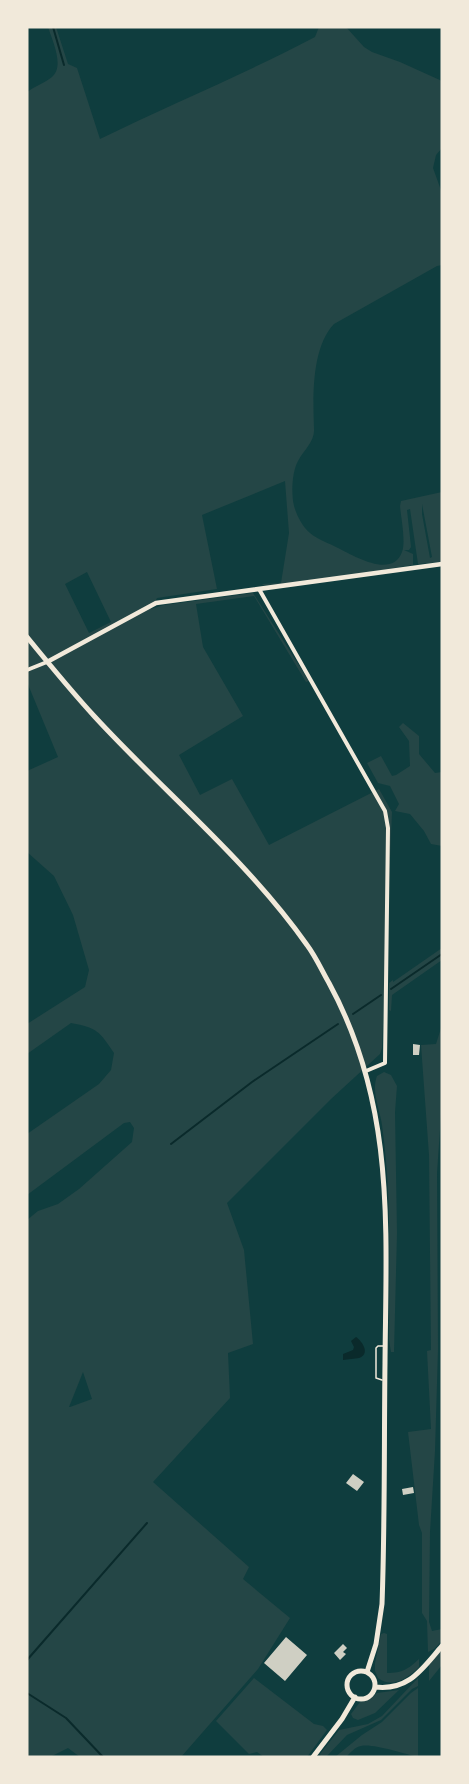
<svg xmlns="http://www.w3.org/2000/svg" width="469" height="1784" font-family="'Nunito Sans',sans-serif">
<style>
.green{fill:#244646;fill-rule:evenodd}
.water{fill:#0a2a2b}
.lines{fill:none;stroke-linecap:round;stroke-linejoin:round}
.stream{stroke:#0a2a2b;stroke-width:2}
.building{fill:#cfcfc3}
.service{stroke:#f1e9da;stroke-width:1.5}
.minor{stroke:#f1e9da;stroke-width:4}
.tertiary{stroke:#f1e9da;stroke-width:4.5}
.secondary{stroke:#f1e9da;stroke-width:5}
</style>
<rect width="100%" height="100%" fill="#0f3d3e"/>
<path class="green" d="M48,27H56L68,64L77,68L100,139C171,104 245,74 315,37L319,27H346L364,47L372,52L400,62L442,81V148L436,155L433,168L442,193V265L437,266L334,324C311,348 313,398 314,429C315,441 304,450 298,461C292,472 291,493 294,506C297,516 302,526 310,533C318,540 329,543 338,548C354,556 392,579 402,552C406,542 401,518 400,506L401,501L442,492V562L418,564L410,509L407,510L411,547L409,550H404L413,554V565C363,573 313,584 263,585L262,584L281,583L289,533L285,481L202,515L217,589L157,598L151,609L164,605L253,593L309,681L306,682L254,596L196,604L203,647L243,716L179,755L200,795L232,779L269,845L379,789L392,812L382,1048L380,1054L331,1099L227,1203L244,1250L253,1344L228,1353L230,1398L153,1482L249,1567L243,1579L290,1618L258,1669L181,1757H80L68,1748L50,1757H27V1220L38,1211L58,1204L79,1189L132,1142L134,1128L130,1122L124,1123L27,1195V1134L99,1084L111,1070L114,1053C99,1031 98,1028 71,1023L27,1054V1024L85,987L89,970L73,915L54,876L27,852V771L58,757L27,682V92C35,86 45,83 52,77C65,66 52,40 48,27ZM422,504L432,557L430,558L422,514ZM87,572L111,622L89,633L65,584ZM83,1372L92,1399L70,1407H69Z
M403,723L419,736V754L435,773L442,772V846L431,844L424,831L410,814L395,811L399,804L390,786L378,783L367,763L381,756L392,776L396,775L410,766L409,741L399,727Z
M442,948V960L392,995L391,1011L389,1010V983L393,980V982Z
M442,1025V1101L437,1173L438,1349L435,1451L430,1532L429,1622L432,1631L442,1629V1641L434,1649L428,1652L427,1621L422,1613V1533L419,1525L408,1432L431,1429L427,1351L431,1350L429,1155L421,1045L436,1044Z
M384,1072L391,1075L397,1086L395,1112L397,1233L394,1352H391L389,1340C389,1268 392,1197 382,1125C380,1110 371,1091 377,1076Z
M384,1633L387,1634V1673C403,1673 408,1669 419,1659V1667C408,1678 392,1689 378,1678L375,1671V1663L381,1634Z
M442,1649V1665L429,1681V1664Z
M254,1678L314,1724L323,1726L327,1730L307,1757H264L257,1752L249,1754L216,1721Z
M418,1678V1686L412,1689L381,1720L347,1735L326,1757H321L320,1754L339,1730L368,1724L382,1716Z
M418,1688V1757C405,1754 372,1743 361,1746C355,1747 350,1753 346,1757H335L362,1735L382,1722L411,1693Z
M399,1690L375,1713L358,1720L353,1718L351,1714L360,1702L371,1698L377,1693Z"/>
<path class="water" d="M356,1337C362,1341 371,1354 359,1358C355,1359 348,1359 343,1360V1354L353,1350L354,1347L351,1341Z"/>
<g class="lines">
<path class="stream" d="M53,27L64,65
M391,989L442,954
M353,1014L381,995
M171,1144L252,1082L338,1024
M27,1660L147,1523
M27,1693L66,1718L103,1757"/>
</g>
<path class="building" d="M413,1044L420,1045L419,1055H413Z
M353,1474L364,1482L357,1491L346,1483Z
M413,1487L414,1493L403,1495L402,1489Z
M286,1637L307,1655L285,1681L264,1663Z
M343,1644L347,1648L343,1652L346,1654L340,1660L334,1653Z"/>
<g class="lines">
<path class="service" d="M382,1380L376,1378V1348L378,1346H384"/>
<path class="minor" d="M259,589L385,811L388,828L385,1063L366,1071
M27,670L47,662"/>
<path class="tertiary" d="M47,662L156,603L442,564"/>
<path class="secondary" d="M27,637C49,664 71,691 95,717C165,793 247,860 307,945C316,957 322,971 329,983C396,1106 386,1229 385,1363C384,1444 385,1524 382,1604L376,1644L367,1672
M347 1685a14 14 0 1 1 28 0a14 14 0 1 1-28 0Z
M375,1687C409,1691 422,1669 442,1646
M313,1757L342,1719L355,1697"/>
</g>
<rect width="469" height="1784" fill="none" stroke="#f1e9da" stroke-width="57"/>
</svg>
